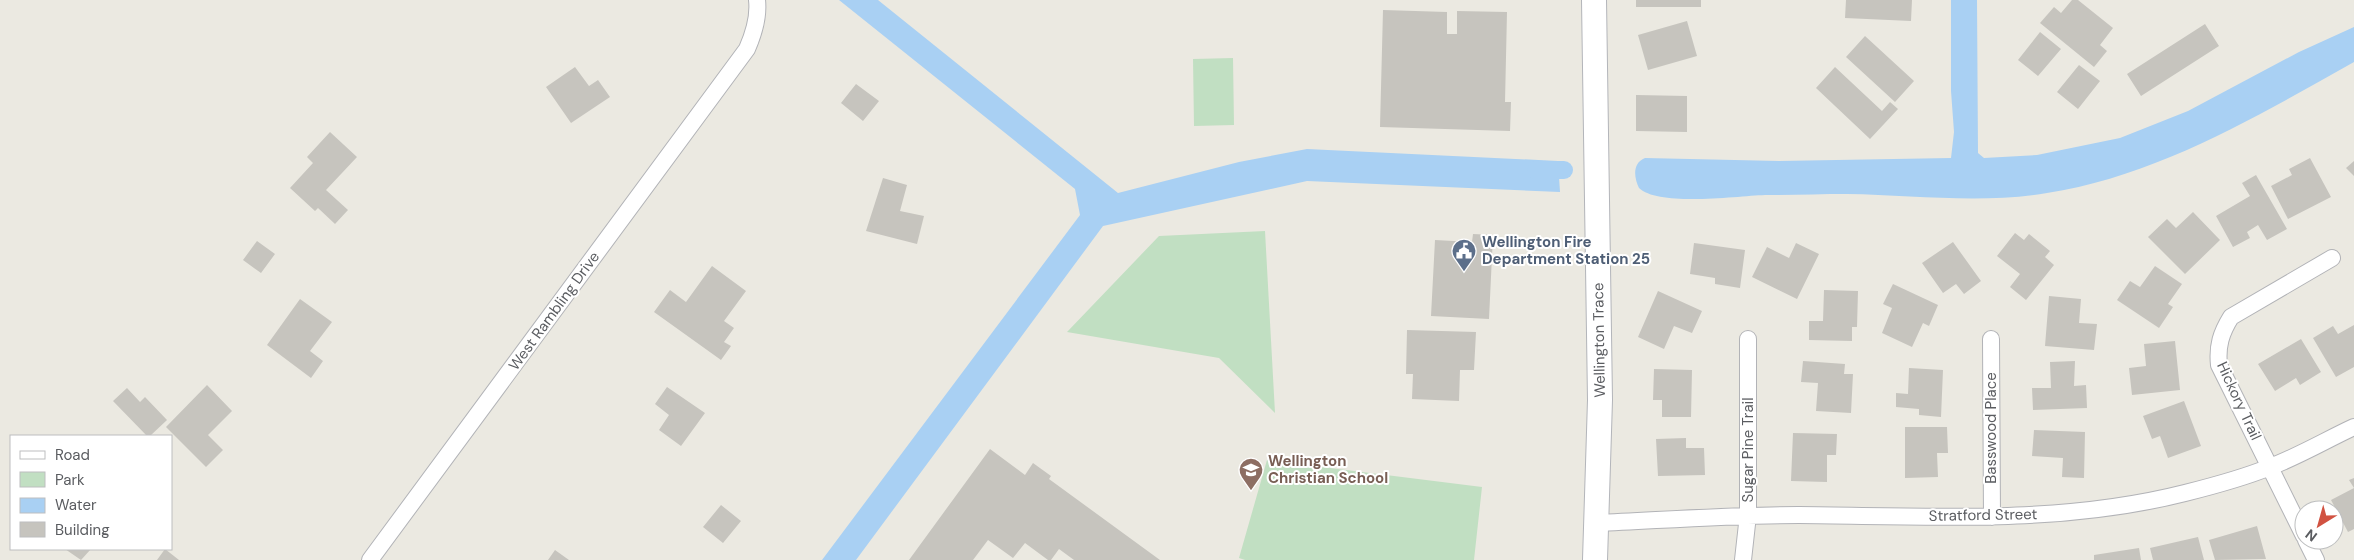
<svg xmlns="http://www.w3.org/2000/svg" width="2354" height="560" font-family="'DM Sans',sans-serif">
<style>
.green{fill:#c1dfc2}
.water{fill:#a9d0f3}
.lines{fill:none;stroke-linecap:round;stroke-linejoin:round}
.canal{stroke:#a9d0f3;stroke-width:18}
.building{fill:#c6c4be}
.street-casing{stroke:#b2b3b7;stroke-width:18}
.secondary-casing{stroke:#b3b5ba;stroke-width:26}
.street{stroke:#fff;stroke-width:16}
.secondary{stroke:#fff;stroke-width:24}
.labels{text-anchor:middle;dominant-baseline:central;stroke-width:4;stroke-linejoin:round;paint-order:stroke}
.service-label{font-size:15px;font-weight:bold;fill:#4e5e75;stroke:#fff;text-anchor:start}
.street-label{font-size:15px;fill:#5a5c60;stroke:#fff}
.education-label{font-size:15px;font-weight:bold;fill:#785e54;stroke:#fff;text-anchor:start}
</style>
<rect width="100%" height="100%" fill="#ebe9e1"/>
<path class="green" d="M1233,58L1234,125L1194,126L1193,59Z
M1265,231L1275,413L1219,358L1067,332L1159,236Z
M1267,460L1482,487L1474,560H1245L1239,558Z"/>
<path class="water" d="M839,0H878L1118,193L1239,162L1307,149L1558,161L1560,192L1307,181L1103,226L856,560H822L1080,215L1075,189Z
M1951,0H1977L1978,153L1984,158L2037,155L2120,138L2188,111L2299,52L2354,27V62C2258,116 2157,176 2047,193C1981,204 1913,195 1847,194C1820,194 1792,195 1765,195C1737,196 1659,207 1639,188C1634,178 1632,163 1645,158L1779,161L1951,158L1954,132L1951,91Z"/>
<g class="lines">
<path class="canal" d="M1536,170H1564"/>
</g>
<path class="building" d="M1636,0H1701V7H1636Z
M1846,0H1912L1911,21L1845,18Z
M2072,0H2078L2113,28L2100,45L2107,51L2094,67L2040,23L2054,7L2061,13Z
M1383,10L1447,12V34H1457V11L1507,12L1505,102H1511L1510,131L1380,127Z
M1687,21L1697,56L1648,70L1638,35Z
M2205,24L2219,46L2141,96L2127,74Z
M2040,32L2061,49L2038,76L2018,60Z
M1865,36L1914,81L1895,102L1846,57Z
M2079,65L2100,81L2078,109L2057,92Z
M575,67L589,86L598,80L610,97L571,123L546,87Z
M1835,67L1882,111L1890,102L1898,109L1870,139L1816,88Z
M856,84L879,101L863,121L841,103Z
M1636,95L1687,96V132L1636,131Z
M330,132L357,157L326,190L348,210L335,224L318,208L315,211L290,188L313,163L307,157Z
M2310,158L2331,197L2288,219L2271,186L2292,175L2289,169Z
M2354,161V176L2346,168Z
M2256,175L2287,229L2267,240L2258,225L2247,232L2250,238L2233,247L2216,216L2250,196L2242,183Z
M883,178L907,185L900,211L924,216L917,244L866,231Z
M2193,212L2220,240L2185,274L2148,237L2167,219L2176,228Z
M2015,233L2024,240L2029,234L2050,251L2045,257L2054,265L2026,300L2010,287L2020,274L1997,256Z
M1473,234L1493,235L1489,319L1431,316L1435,240L1472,242Z
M257,241L275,254L261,273L243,260Z
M1953,242L1981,281L1964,294L1956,284L1943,293L1922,263Z
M1694,243L1745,250L1740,288L1715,284V278L1690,274Z
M1796,243L1819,254L1797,299L1752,277L1767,247L1789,258Z
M712,266L746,291L724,321L734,328L724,342L731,346L721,360L654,312L670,290L686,302Z
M2155,266L2182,284L2168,304L2173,307L2159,328L2117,300L2130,281L2140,287Z
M1893,284L1938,305L1929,326L1923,323L1912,347L1882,333L1892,308L1883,304Z
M1824,290L1858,291L1857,327H1852V341L1809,340V321H1823Z
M1658,291L1702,311L1692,333L1674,326L1664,349L1638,337Z
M2049,296L2081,299L2079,323L2097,324L2094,350L2045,346Z
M300,299L332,322L310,351L323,361L311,378L267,345Z
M2354,325V367L2336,377L2313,338L2333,326L2338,334Z
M1407,330L1476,332L1474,370H1460L1459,401L1412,399L1413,374H1406Z
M2301,339L2321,372L2300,385L2296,378L2275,391L2258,364Z
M2175,341L2180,390L2132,395L2129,368L2146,366L2144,344Z
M1803,361L1845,364L1844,374H1853L1851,413L1816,411L1818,383L1801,382Z
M2075,361L2074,386L2086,385L2087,408L2033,410L2032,388H2051L2050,362Z
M1909,368L1943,370L1941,417L1919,415V409L1896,407V393L1908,394Z
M1654,369L1692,370L1691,417H1662V400H1653Z
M207,385L232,411L208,435L223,450L206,467L166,427Z
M667,387L705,413L681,446L659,430L669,415L655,404Z
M127,388L140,402L145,397L167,420L150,436H147L113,401Z
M2184,401L2201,446L2168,458L2160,436L2152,439L2143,416Z
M1905,427H1947L1948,453H1937L1938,477L1905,478Z
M2034,430L2085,432L2084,478L2062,477L2063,458L2032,456Z
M1793,433L1837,434L1836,455H1827V482L1791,481Z
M1686,438V448H1704L1705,475L1658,476L1656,439Z
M990,449L1025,475L1033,463L1051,476L1049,479L1160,560H1074L1059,549L1051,560H1048L1025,543L1013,558L988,540L973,560H909Z
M2354,478V529L2348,532L2331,500L2354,488L2349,480Z
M721,505L741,521L723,543L703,527Z
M2257,526L2266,559L2215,560L2209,540Z
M2198,537L2204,560H2153L2150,548Z
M2139,548L2141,560H2094V555Z
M65,549H91L81,560Z
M165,549L179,560H157Z
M555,550L569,560H548Z"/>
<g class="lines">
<defs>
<path id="street" d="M1991,339L1992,517
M1597,523C1665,520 1732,515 1799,515C1928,516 2059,525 2185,493C2213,486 2243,478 2270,467C2299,456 2326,440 2354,427
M2304,536L2219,365C2217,346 2221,333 2231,317L2332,258
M2306,540L2316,560
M370,560L747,49C754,33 759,17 757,0
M1743,560L1748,515V339"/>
<path id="secondary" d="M1594,0L1600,400L1595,560"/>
</defs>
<use href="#street" class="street-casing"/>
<use href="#secondary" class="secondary-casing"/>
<use href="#street" class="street"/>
<use href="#secondary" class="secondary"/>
</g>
<defs>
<symbol id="civic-pin" viewBox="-11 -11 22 30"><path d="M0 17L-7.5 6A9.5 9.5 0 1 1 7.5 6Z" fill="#5c6f8a" stroke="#fff"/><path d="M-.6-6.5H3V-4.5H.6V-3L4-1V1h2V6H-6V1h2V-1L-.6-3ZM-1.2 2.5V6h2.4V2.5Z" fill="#fff"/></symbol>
<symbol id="school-pin" viewBox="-11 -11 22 30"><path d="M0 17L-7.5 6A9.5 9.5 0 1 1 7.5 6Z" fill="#8d6e63" stroke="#fff"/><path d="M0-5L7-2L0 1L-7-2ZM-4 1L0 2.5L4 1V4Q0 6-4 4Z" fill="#fff"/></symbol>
</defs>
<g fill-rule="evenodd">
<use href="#civic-pin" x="1450" y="237" width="28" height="38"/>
<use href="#school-pin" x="1237" y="456" width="28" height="38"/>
</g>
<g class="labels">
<g class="service-label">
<text x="1482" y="242">Wellington Fire<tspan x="1482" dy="17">Department Station 25</tspan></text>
</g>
<g class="street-label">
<text transform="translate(554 311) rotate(-54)">West Rambling Drive</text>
<text transform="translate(1599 340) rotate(-91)">Wellington Trace</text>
<text transform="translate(2239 401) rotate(65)">Hickory Trail</text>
<text transform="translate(1991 428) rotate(-90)">Basswood Place</text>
<text transform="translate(1748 450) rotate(-90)">Sugar Pine Trail</text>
<text transform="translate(1983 515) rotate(-1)">Stratford Street</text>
</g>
<g class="education-label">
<text x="1268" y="461">Wellington<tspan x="1268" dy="17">Christian School</tspan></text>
</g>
</g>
<rect x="10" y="435" width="162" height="115" fill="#ffffff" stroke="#bdbebf"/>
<rect x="20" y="451" width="25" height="8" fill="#ffffff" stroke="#bdbebf"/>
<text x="55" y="460" font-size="15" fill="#5a5c60">Road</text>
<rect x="20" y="472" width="25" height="15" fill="#c1dfc2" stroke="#bdbebf"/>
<text x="55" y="485" font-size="15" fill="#5a5c60">Park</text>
<rect x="20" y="498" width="25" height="15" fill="#a9d0f3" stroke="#bdbebf"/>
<text x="55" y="510" font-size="15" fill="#5a5c60">Water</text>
<rect x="20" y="522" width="25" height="15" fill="#c6c4be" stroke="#bdbebf"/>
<text x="55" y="535" font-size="15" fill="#5a5c60">Building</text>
<g transform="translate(2319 525) rotate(217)"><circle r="24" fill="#ffffff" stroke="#bdbebf"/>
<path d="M0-4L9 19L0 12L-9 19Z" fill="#d15241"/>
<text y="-8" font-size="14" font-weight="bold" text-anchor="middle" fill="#5a5c60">N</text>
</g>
</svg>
